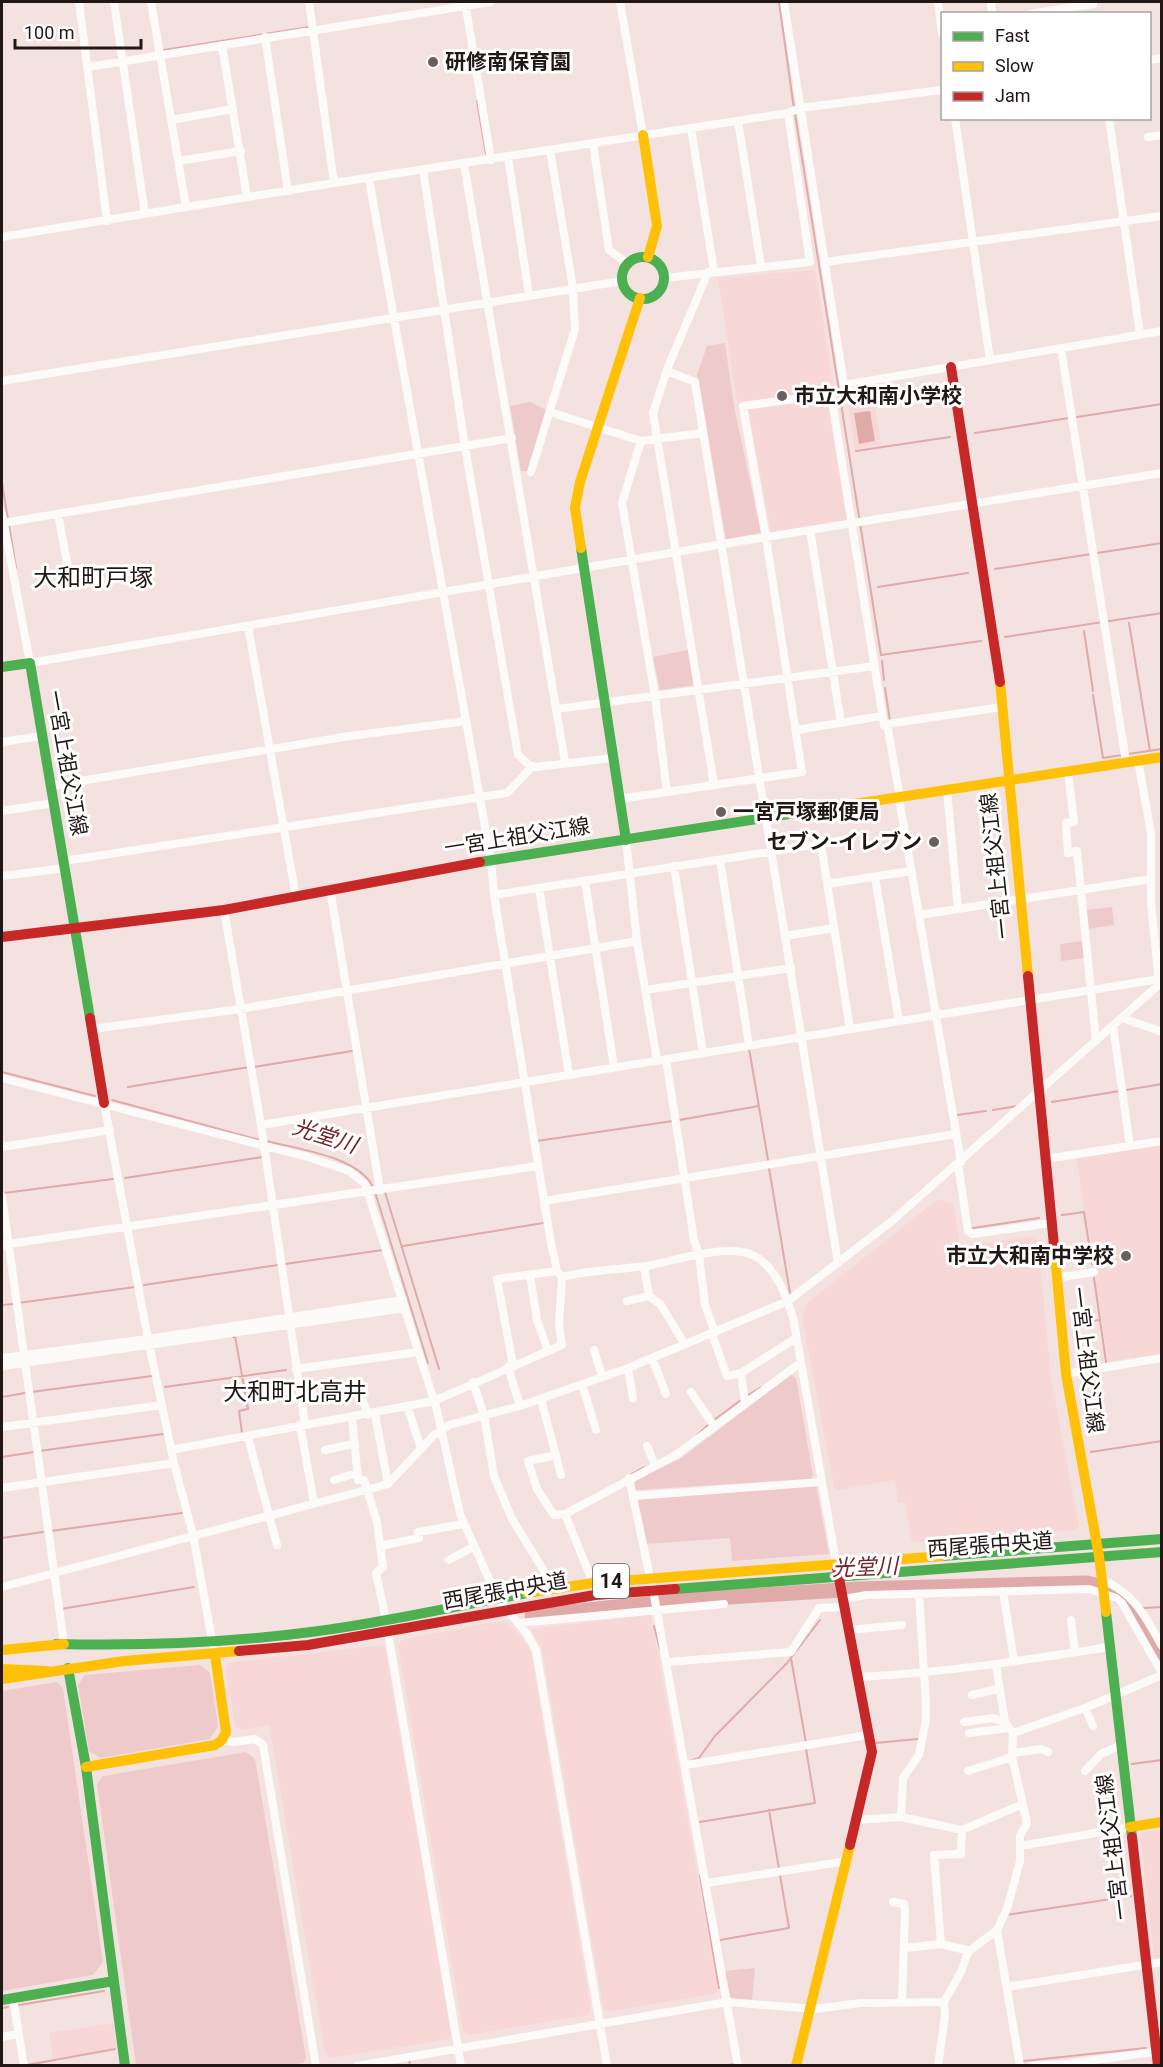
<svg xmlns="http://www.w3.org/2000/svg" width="1163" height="2067" font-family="Roboto,'Noto Sans JP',sans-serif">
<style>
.built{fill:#f7d8d7}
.green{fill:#eecbca}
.water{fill:#e0aaa9}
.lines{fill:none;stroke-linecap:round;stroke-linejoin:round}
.stream{stroke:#e0aaa9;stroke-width:2}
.river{stroke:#e0aaa9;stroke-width:15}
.street{stroke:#fdfbfa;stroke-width:8}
.fast{stroke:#4caf50;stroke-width:10}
.slow{stroke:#ffc107;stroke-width:10}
.jam{stroke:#c62828;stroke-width:10}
.poi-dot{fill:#6c5e5e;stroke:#fff;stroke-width:2}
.labels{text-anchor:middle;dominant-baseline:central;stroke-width:6;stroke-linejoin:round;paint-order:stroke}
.shield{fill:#fff;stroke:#645d5d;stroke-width:1.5}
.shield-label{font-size:20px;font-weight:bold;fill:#221717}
.poi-label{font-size:21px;font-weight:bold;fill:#221717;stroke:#fff;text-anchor:start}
.street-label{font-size:21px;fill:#221717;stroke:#fff}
.water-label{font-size:22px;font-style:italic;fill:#742228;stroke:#fff}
.quarter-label{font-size:24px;fill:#221717;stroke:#fff}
</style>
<rect width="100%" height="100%" fill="#f4e2e1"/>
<path class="built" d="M815,270L834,388L826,390L847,520L771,533L747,403H737L718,278Z
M872,383L881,445L855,449L845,387Z
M1161,1144V1354L1108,1362L1076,1157Z
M938,1199L953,1204L961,1247L1032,1236L1038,1240L1051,1379L1079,1526L1075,1530L915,1542L911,1539L905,1502L898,1503L895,1480L837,1490L834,1487L802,1317L806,1304Z
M651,1615L718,1989L714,1994L608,2012L603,2008L542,1649L531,1629Z
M500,1621L506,1622L521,1636L531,1652L591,2010L587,2015L469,2035L463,2031L398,1646L402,1640Z
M382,1645L385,1648L451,2033L448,2039L331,2058L325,2054L269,1725L240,1730L235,1726L225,1668L229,1663Z
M1161,1829L1162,1960H1157L1154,1958L1140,1835L1143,1832Z
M113,2023L117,2048L53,2059L49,2033Z"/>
<path class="green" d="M725,343L734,406L761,533L726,539L697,375L707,346Z
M530,402L546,410L528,471H521L510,406Z
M688,650L695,685L660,690L653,657Z
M1112,907L1114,925L1088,929L1086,910Z
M1083,941L1085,958L1061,961L1060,944Z
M791,1375L796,1378L813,1475L811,1479L635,1490V1480L680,1459Z
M816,1485L829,1554L732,1561L730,1538L645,1544L636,1500Z
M200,1665L210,1673L218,1726L210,1739L100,1758L89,1751L78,1685L85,1675Z
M57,1682L63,1688L103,1962L93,1975L2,1991V1691Z
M246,1752L255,1759L306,2058L303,2063L290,2065H136L97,1784L103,1776Z
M755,1968L752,2001L731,1999L725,1971Z"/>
<path class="water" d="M870,411L875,441L859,444L854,413Z"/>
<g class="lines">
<path class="stream" d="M779,2L794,109
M164,50L309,27
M477,101L486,154
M795,114L881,655L981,641
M1077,417L1162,404
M975,433L1069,418
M856,451L950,437
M2,483L16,568
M1097,553L1162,543
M995,569L1091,554
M878,587L968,573
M1129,623L1150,751
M1084,631L1093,691
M1005,637L1162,613
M882,661L884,680
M885,688L890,721
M1093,695L1103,758L1122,755
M1128,754L1162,749
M749,1048L768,1160
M254,1067L352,1051
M2,1072L95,1096
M128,1087L249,1067
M1126,1090L1162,1084
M112,1100L260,1140
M1052,1102L1120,1091
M993,1110L1017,1106
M957,1115L986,1111
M679,1120L759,1106
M266,1141C297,1149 358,1156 373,1187
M537,1141L673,1121
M769,1168L790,1293
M125,1178L263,1157
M375,1192L428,1363
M385,1192L439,1369
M4,1193L113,1179
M1062,1215L1084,1212L1092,1264
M973,1228L1039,1218
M403,1246L543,1223
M285,1264L383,1250
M1094,1278L1106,1362
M144,1285L278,1265
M18,1303L135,1287
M2,1305L13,1304
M1073,1324L1099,1320
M233,1337L235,1336L248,1409L239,1411L242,1433
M165,1387L286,1370
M31,1392L152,1376
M748,1395L761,1387
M2,1397L25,1393
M714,1420L741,1400
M697,1435L708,1425
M39,1451L163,1434
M1091,1452L1162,1441
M2,1457L34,1452
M628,1476L644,1467
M51,1531L182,1513
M2,1538L43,1532
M1143,1608L1162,1607
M61,1609L194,1587
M654,1626L660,1649
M791,1658L806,1743
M875,1743L918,1739
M693,1760L699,1758L715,1736L787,1663L820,1620
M1132,1764L1162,1760
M769,1810L779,1869
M700,1822L815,1803L806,1749
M700,1876L719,1988
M1006,1915L1131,1896
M720,1940L789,1928L780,1875
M19,2005L104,1991
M2,2008L8,2007
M409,2059L410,2066
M1024,2061L1146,2048
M27,2065L115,2049
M725,2066L734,2064"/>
<path class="river" d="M532,1616L682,1600L857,1589L1087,1583C1137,1596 1139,1619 1162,1660"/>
<path class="street" d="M79,2L107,221
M114,2L145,214
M151,2L186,207
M465,2L491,160
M620,2L643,135
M784,2L844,385L1162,331
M938,2L942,33
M991,2L992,14
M1029,14L1093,4
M265,37L288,191
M222,45L247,197
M1150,60L1162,58
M88,67L490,2
M955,118L990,360
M1109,118L1140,334
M171,120L233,109
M738,121L761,266
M691,128L714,271
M1148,137L1162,135
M593,144L609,250L627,263
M508,157L529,295
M178,161L241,151
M464,164L565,762
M423,170L465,447L518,755L529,765L536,767L613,758
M334,183L788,113L800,108L942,90
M2,237L334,183L309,2
M825,262L1162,216
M708,272L668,367L653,413L714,785
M664,278L810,262L788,113
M1061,348L1126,762
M667,371L695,382L838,1263
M2,381L622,281
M550,412L641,441L703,433
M641,441L622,503L655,696L667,792
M531,472L575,329L573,288L550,150
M2,514L30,663L723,544L1162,473
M58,514L71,584
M3,523L512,438
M810,530L841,723
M248,626L296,897
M557,709L875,666
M887,724L1002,707
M796,730L882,716
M2,742L42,736
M1138,760L1151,833V904L1159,983
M1068,772L1074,822L1066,823L1068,853L1077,851L1096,1041
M51,786L343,737L466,721
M947,791L958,909
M899,798L961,1162
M619,799L802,772L766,538L743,406L831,394L884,725L887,724L900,798
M2,811L54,803
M626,840L637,941L657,1060
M821,844L850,1029
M720,860L749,1045
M64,861L507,793L533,766
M674,866L703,1053
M2,876L66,868
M875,877L899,1021
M585,881L614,1067
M827,884L911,871
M539,888L569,1075
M330,889L380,1190
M494,895L851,839
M224,910L261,1125L305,1424
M919,915L1151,879
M785,936L834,928
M645,990L791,968
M1122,1018L1162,1032
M1113,1026L1130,1146
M92,1029L240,1009L637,941
M666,1059L694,1240L699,1255L705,1305L715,1333
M2,1078L308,1157L349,1171L365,1184L437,1410L460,1514L497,1597L527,1634L536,1650L607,2066
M104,1103L148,1339L174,1463L193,1535L213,1645
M261,1125L1159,979
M2,1147L110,1130
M1045,1159L1162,1141
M958,1164L968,1231L972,1234L1051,1223
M2,1196L64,1644
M544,1201L956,1134
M2,1245L538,1166
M644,1266L649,1296L661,1305L684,1343
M530,1275L537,1320L548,1351
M562,1277C589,1270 617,1270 645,1266C673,1262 733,1240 758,1258C778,1272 786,1296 793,1317L836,1562
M1056,1278L1094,1272
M627,1301L649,1296
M712,1334L727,1376L741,1373L796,1338
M594,1350L602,1376
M2,1358L148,1339L403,1300
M652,1358L666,1394
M513,1365L497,1279L557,1271
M2,1366L405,1308
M508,1367L520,1406
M628,1368L633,1398
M296,1369L418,1352
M741,1373L745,1403
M1066,1374L1162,1358
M473,1382L484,1415L494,1476L512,1519L554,1587
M582,1384L596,1430
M691,1392L714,1426
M541,1399L561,1475
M363,1401L368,1415
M408,1408L421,1449
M375,1414L388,1484
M352,1417L358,1480H364L377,1522L383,1567L376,1573L386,1620
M300,1425L314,1503
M2,1427L162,1405
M248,1437L277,1545
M647,1446L655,1465
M171,1450L434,1401L562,1345L559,1325L562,1277L557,1271L551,1243L494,895L491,860L369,179
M325,1450L353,1444
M556,1455L528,1461L537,1489L554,1515L565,1514L676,1455L800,1363
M629,1478L650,1577
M334,1480L357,1473
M2,1488L174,1463
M633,1496L821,1482
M565,1514L593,1583
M380,1546L419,1538L418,1532L463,1524
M449,1560L473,1547
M1102,1580C1135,1593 1145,1617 1162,1646
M2,1587L388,1484L433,1436L449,1425L520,1406L628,1368L788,1301L892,1221L1162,982
M653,1589L738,2066
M1003,1591L1014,1661
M843,1599L867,1595L1089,1589L1116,1598L1122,1603L1162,1673
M1071,1620L1075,1652
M518,1623L724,1604
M849,1630L902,1625
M388,1632L461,2066
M668,1662L791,1652L819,1608L845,1607
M858,1677C943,1673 1025,1660 1109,1647
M972,1695L998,1689
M1085,1708L1093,1726
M964,1722L993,1718L1005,1722
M969,1733L1009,1728
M1013,1733L1085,1708L1162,1675
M222,1740L234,1742L255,1739L263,1745L316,2066
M1012,1753L1041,1749L1048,1752
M686,1765L868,1735
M968,1771L1012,1757
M1085,1771L1101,1754L1121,1745
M901,1817L962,1830L1023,1804
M858,1820L901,1817L903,1778L919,1755L926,1720V1704L919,1594
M1020,1846L1130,1827
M707,1883L847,1861
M893,1902L904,1904L905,1911L902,2002
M997,1930L1020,2066
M941,1944L934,1855L961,1854L962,1830
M905,1948L941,1944L970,1951
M1007,1987L1162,1962
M13,1998L24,2066
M2,2037L19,2034
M357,2066L727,2002L815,2009L861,2003L944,2002
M938,2066L945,2016L944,2002L961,1972L968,1952L997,1930L1007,1909L1020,1861V1836L1027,1823L1012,1757L1013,1733L1005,1722L996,1665
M1031,2066L1066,2064L1161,2051"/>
<path class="fast" d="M622 278a21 21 0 1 1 42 0a21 21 0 1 1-42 0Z
M581,548L626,840
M2,667L30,663L90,1018
M480,862L854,804
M942,1556L1162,1539
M675,1589L1162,1552
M1106,1612L1132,1837
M56,1644C141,1646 227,1643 311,1632C384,1623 455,1606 527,1593
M68,1668L86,1767L125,2066
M2,2000L114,1981"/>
<path class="slow" d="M643,135L657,226L648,257
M581,548L575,508L580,482L640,298
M1000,682L1028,976
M854,804L1162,757
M1055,1256L1066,1374L1099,1556L1106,1612
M527,1593L593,1583L942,1556
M2,1650L64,1644
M2,1669L47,1671
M2,1679L124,1661L239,1651
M86,1767L215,1745L222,1740L226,1732L215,1655
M1130,1827L1162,1822
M796,2066L850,1845"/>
<path class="jam" d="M951,367L1000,682
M2,937L224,910L480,862
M1028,976L1055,1256
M90,1018L104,1103
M837,1568L872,1752L850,1845
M239,1651L308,1645L595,1595L675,1589
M1132,1837L1158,2066"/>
</g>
<g class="poi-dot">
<circle cx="433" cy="62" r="6"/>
<circle cx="782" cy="396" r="6"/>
<circle cx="721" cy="812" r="6"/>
<circle cx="934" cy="842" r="6"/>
<circle cx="1126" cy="1256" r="6"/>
</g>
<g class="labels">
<rect class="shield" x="593" y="1564" width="36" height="34" rx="4.5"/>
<g class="shield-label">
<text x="611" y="1581">14</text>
</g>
<g class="poi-label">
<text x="445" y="62">研修南保育園</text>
<text x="794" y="396">市立大和南小学校</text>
<text x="733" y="812">一宮戸塚郵便局</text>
<text x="922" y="842" text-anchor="end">セブン-イレブン</text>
<text x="1114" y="1256" text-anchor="end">市立大和南中学校</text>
</g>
<g class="street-label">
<text transform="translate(67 763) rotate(80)">一宮上祖父江線</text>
<text transform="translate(517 837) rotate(-9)">一宮上祖父江線</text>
<text transform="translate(996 866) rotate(-96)">一宮上祖父江線</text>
<text transform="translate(1087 1360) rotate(83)">一宮上祖父江線</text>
<text transform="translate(990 1545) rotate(-4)">西尾張中央道</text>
<text transform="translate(505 1591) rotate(-10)">西尾張中央道</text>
<text transform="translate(1113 1847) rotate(-97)">一宮上祖父江線</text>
</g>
<g class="water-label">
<text transform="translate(325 1136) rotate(18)">光堂川</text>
<text transform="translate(865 1567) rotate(-2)">光堂川</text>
</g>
<g class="quarter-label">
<text x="93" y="578">大和町戸塚</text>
<text x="295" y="1392">大和町北高井</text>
</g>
</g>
<rect width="1163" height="2067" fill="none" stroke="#221717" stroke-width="6"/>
<rect x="941" y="12" width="210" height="108" fill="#ffffff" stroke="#a7a2a2" stroke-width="1.5"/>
<rect x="953" y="32" width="30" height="9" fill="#4caf50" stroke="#a7a2a2" stroke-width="1.5"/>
<text x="995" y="42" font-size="18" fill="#221717">Fast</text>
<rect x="953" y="62" width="30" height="9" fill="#ffc107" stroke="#a7a2a2" stroke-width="1.5"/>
<text x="995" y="72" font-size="18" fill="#221717">Slow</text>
<rect x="953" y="92" width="30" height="9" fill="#c62828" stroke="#a7a2a2" stroke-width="1.5"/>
<text x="995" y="102" font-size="18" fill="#221717">Jam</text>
<path d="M15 39v9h126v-9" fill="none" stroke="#221717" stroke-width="3"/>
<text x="24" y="39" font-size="18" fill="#221717" stroke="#ffffff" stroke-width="4.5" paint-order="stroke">100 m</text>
</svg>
